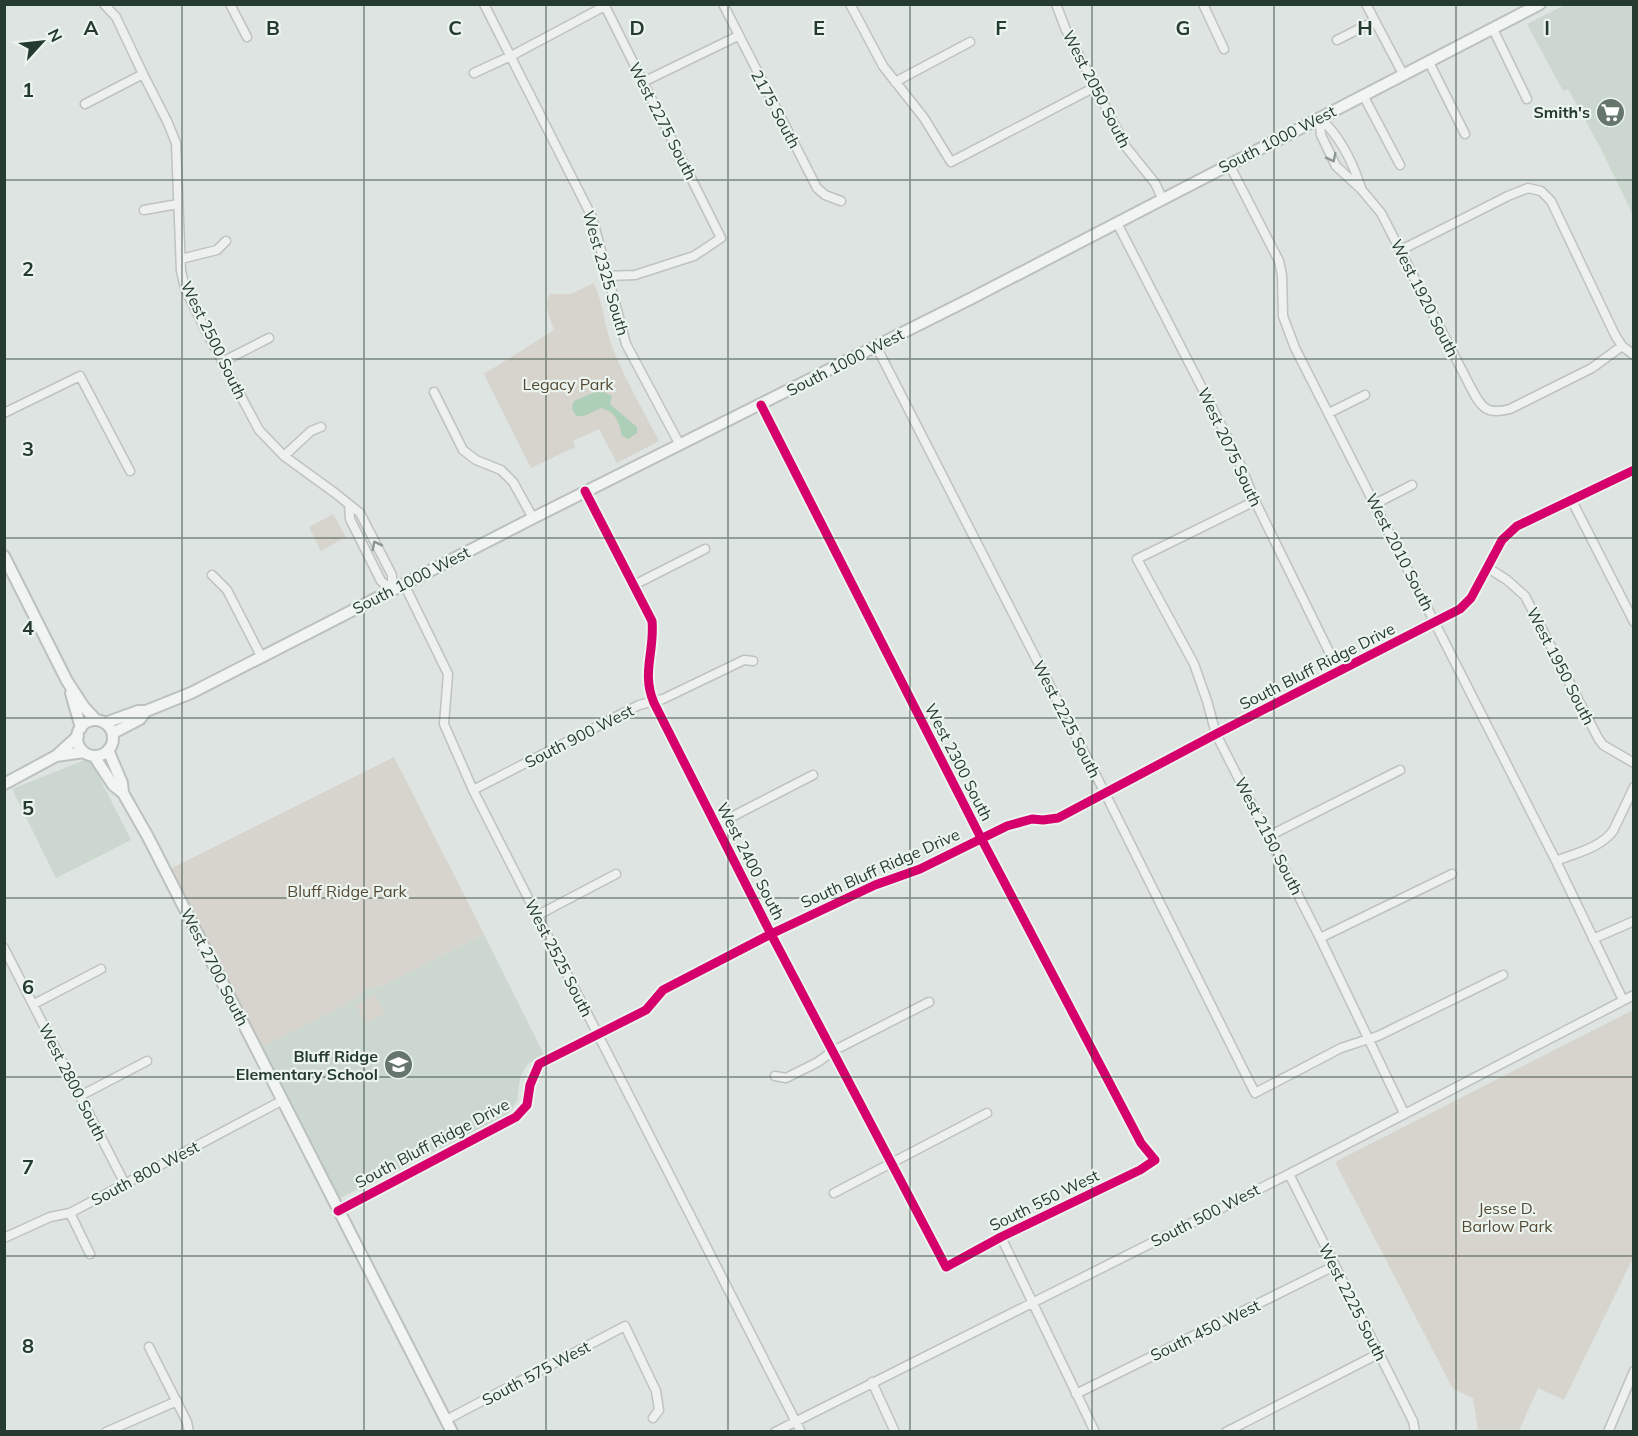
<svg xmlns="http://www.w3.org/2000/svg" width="1638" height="1436" font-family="Mulish,sans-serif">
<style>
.built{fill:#ccd7d0}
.green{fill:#d6d4cd}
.water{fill:#adceb7}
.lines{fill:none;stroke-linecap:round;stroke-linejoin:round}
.minor-casing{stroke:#bec2c0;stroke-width:11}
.major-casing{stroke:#bbc1be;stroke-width:14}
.minor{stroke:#edf0ef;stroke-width:8}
.major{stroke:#f2f4f4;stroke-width:10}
.cycleway-casing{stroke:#ebf4ee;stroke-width:13}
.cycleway{stroke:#d6006c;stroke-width:9}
.oneway{stroke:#8a968f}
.grid{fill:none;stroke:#263b2f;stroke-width:1.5;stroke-opacity:0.55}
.labels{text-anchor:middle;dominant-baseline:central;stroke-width:4.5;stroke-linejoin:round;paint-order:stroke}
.street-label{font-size:16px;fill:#263b2f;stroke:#ebf4ee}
.poi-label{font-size:16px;font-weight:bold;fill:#263b2f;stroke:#ebf4ee;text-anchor:end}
.park-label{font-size:16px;fill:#564934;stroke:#ebf4ee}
.grid-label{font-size:20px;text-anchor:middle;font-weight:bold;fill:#263b2f;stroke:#ebf4ee;stroke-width:4.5;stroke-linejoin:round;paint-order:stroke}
</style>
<rect width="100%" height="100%" fill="#dee4e1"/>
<path class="built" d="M1567,4L1633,5V215L1600,147L1568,89L1563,91L1527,24Z
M87,759L91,761L131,840L56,878L12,789Z
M484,934L544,1055L529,1063L525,1068L520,1078L517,1101L508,1115L338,1199L261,1047L345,1005L369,988L384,985Z"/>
<path class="green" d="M594,283C604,306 605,331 615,354C628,384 644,412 659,441L617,463L599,429L573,441L575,447L531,468L484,374L554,330C550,318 543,305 550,294H571Z
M333,514L346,537L321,551L309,527Z
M394,757L484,934L384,985L369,988L345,1005L261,1047L168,870Z
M375,995L385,1014L365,1023L356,1005Z
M1633,1010V1258L1564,1400L1538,1388L1519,1431H1478L1473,1398L1453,1389L1335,1162Z"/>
<path class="water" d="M600,390L612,396L610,404L637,427V433L628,439L622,436C619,422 616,412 601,408L584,416H577C572,411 571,408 574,401Z"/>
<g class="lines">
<defs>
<path id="minor" d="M104,4L116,17L143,74L167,121L176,143L181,271L185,288L204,327L259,430L284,456L335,493L360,513L392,575V590
M230,4L247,37
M484,4L592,217L626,344L680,445
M604,4L721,238L694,256L635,275L607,276
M723,4L817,188L825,195L841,201
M850,4L883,66L924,118L951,162L1095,87
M1056,4L1066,30L1126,147L1155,183L1163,200
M1203,4L1224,49
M1366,4L1403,74
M1493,29L1527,99
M1337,40L1375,21
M1429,62L1465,134
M474,73L511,56L605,6
M643,82L738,36
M895,82L970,42
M1363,95L1400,165
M85,104L143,74
M1319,117L1321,135L1336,166L1361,189L1381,213L1469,384C1480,405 1484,416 1510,409L1592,368L1622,346
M1319,117C1339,135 1353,163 1361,188
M1229,164L1279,261L1282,275L1283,316L1295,348L1556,861L1623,1000
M144,210L178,204
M1117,223L1236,454L1255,501L1339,672
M1401,250L1508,196L1528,188L1541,191L1551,201L1615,335L1622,346L1634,355
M181,259L217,250L226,241
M876,346L1108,799L1255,1093L1341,1048L1378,1036L1503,975
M222,362L269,338
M434,392L463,450L476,460L501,470L513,482L533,518
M4,413L80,376L130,471
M1329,413L1365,395
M284,456L311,431L321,427
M585,491L652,621C655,651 641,673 654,703L771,934L946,1267L1001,1237L1140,1170L1155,1160L1141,1143L981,838L761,405
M1571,499L1634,622
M1255,501L1137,559L1194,664L1207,701L1216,734L1320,938L1404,1113
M1375,504L1412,485
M349,505L350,519L381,581L392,590
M1488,568L1507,580L1525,596L1598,738L1603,745L1634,763
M212,575L227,590L261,656
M404,584L448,674L444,724L473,790L801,1432
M634,585L705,549
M473,790L639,705L663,699L744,660L753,661
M716,825L813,775
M1269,836L1400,770
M1556,861C1576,853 1600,848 1613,831L1634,787
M538,915L616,874
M1320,938L1452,874
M1593,939L1634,921
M4,948L125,1184
M34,1004L101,969
M775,1076L786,1078L818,1062L833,1051L929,1002
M80,1096L147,1061
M1289,1174L1413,1421L1415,1432
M834,1193L987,1113
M338,1211L516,1117L527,1105L530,1085L539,1064L646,1010L663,990L771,934L875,885L920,869L1007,826L1032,819L1043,820L1058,818L1216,734L1460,609L1471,598L1502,540L1517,526L1634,470
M70,1213L90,1254
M1001,1237L1095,1432
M4,1238L50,1217L70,1213L283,1100
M149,1347L187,1422L189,1432
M872,1382L895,1432
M1076,1394L1334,1266
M446,1420L625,1326L656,1391L659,1410L653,1418
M106,1432L177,1401
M775,1432L1289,1174L1634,995
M1226,1432L1378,1354
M1608,1432L1634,1371"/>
<path id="major" d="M4,556L67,681L84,707L96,720
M71,693L81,728
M77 738a18 18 0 1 1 36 0a18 18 0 1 1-36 0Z
M105,723L138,711H146L191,693L533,518L974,297L1540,4
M113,733L140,719L146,711
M108,750L122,783L123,793
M56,756L84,752
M94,756L113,785L123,793L148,837L452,1432
M4,784L56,756L78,736"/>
</defs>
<use href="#minor" class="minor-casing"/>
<use href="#major" class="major-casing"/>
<use href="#minor" class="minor"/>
<use href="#major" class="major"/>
<defs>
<path id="cycleway" d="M585,491L652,621C655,651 641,673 654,703L771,934L946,1267L1001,1237L1140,1170L1155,1160L1141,1143L981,838L761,405
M338,1211L516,1117L527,1105L530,1085L539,1064L646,1010L663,990L771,934L875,885L920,869L1007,826L1032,819L1043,820L1058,818L1216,734L1460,609L1471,598L1502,540L1517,526L1634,470"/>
</defs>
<use href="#cycleway" class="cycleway-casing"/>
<use href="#cycleway" class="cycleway"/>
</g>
<defs><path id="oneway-chevron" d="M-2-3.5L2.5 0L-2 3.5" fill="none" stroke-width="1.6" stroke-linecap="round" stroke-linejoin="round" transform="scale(1.5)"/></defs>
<g class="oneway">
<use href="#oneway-chevron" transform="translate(1332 158) rotate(63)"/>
<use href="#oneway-chevron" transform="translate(376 545) rotate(-117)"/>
</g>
<path class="grid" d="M182,4V1432M364,4V1432M546,4V1432M728,4V1432M910,4V1432M1092,4V1432M1274,4V1432M1456,4V1432M4,180H1634M4,359H1634M4,538H1634M4,718H1634M4,898H1634M4,1077H1634M4,1256H1634"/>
<defs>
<symbol id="supermarket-disc" viewBox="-11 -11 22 22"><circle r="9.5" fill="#66766d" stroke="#ebf4ee"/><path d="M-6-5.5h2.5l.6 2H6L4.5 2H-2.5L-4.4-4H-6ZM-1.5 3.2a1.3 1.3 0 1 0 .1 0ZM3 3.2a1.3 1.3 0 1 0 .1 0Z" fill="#fff"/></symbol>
<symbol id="school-disc" viewBox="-11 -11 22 22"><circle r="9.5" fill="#66766d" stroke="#ebf4ee"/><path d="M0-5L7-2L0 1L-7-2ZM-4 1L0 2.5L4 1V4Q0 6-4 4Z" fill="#fff"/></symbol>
</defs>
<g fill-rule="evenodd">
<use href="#supermarket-disc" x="1594" y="96" width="33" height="33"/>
<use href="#school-disc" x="382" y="1048" width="33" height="33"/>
</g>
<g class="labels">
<g class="street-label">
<text transform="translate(1097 89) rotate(63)">West 2050 South</text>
<text transform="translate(776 109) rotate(62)">2175 South</text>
<text transform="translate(663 121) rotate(63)">West 2275 South</text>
<text transform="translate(1277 139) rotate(-27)">South 1000 West</text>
<text transform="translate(606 273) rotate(74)">West 2325 South</text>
<text transform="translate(1425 298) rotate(63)">West 1920 South</text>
<text transform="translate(214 340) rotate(64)">West 2500 South</text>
<text transform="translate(845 362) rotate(-27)">South 1000 West</text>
<text transform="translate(1230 447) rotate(65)">West 2075 South</text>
<text transform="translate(1400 552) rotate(63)">West 2010 South</text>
<text transform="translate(411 580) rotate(-27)">South 1000 West</text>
<text transform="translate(1317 666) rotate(-27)">South Bluff Ridge Drive</text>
<text transform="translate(1561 666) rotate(63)">West 1950 South</text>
<text transform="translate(1067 719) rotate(63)">West 2225 South</text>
<text transform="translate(579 736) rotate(-27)">South 900 West</text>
<text transform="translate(959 762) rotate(63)">West 2300 South</text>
<text transform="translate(1269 836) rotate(63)">West 2150 South</text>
<text transform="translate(751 861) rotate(63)">West 2400 South</text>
<text transform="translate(880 868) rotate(-24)">South Bluff Ridge Drive</text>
<text transform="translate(559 958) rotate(63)">West 2525 South</text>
<text transform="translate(215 967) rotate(63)">West 2700 South</text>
<text transform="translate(73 1082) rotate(63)">West 2800 South</text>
<text transform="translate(432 1143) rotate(-28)">South Bluff Ridge Drive</text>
<text transform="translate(145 1173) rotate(-28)">South 800 West</text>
<text transform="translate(1044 1200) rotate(-26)">South 550 West</text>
<text transform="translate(1205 1215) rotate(-27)">South 500 West</text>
<text transform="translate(1353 1302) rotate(63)">West 2225 South</text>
<text transform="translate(1205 1330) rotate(-26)">South 450 West</text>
<text transform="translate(536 1373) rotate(-28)">South 575 West</text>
</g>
<g class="poi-label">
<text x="1590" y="112">Smith's</text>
<text x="378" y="1056">Bluff Ridge<tspan x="378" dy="18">Elementary School</tspan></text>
</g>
<g class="park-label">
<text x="568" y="384">Legacy Park</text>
<text x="347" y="891">Bluff Ridge Park</text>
<text x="1507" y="1208">Jesse D.<tspan x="1507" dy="18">Barlow Park</tspan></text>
</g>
</g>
<g class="grid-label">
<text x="91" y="35">A</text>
<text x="273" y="35">B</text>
<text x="455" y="35">C</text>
<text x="637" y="35">D</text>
<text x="819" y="35">E</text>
<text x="1001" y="35">F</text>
<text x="1183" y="35">G</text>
<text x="1365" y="35">H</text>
<text x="1547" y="35">I</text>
<text x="28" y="97">1</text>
<text x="28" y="276">2</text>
<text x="28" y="456">3</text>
<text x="28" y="635">4</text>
<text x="28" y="815">5</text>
<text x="28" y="994">6</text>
<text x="28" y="1174">7</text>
<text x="28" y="1353">8</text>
</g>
<rect width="1638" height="1436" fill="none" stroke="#263b2f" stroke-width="12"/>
<g transform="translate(42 42) rotate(63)" stroke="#ebf4ee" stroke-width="4.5" paint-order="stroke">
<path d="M0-4.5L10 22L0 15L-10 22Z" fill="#263b2f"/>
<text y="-9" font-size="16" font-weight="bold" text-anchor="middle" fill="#263b2f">N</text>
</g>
</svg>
